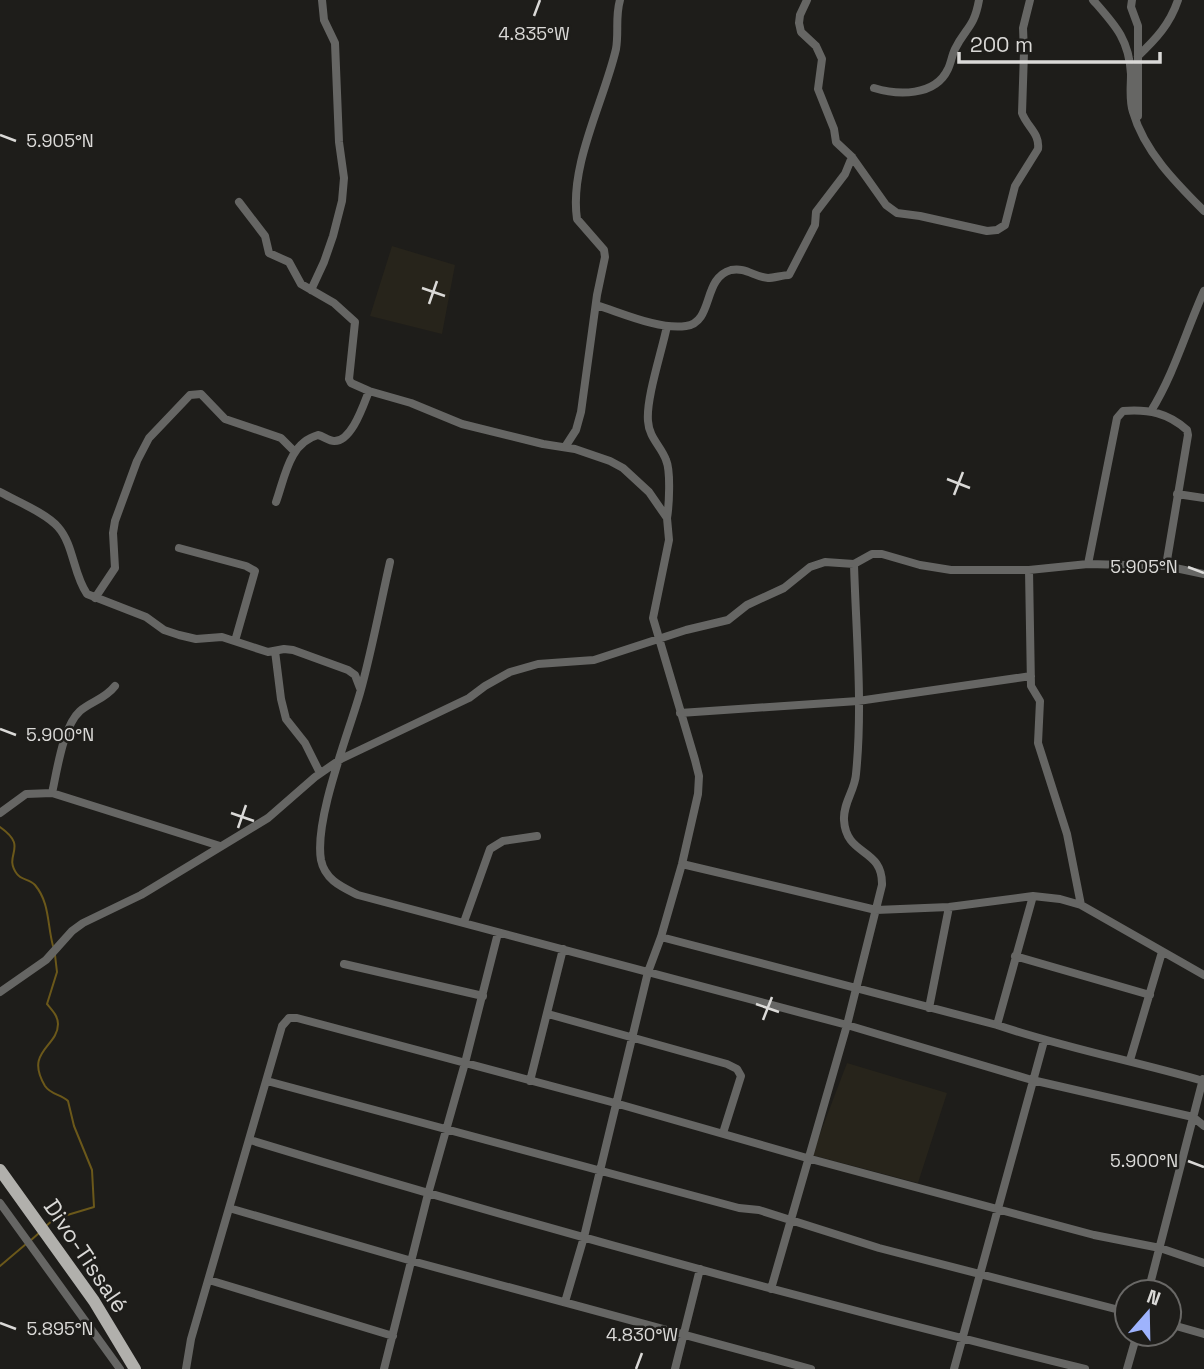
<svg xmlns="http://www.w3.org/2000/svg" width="1204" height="1369" font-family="'Space Grotesk',sans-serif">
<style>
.built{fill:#27241b}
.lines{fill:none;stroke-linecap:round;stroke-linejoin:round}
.stream{stroke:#6b581a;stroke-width:2}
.street{stroke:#666664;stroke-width:8}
.primary{stroke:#b1b0ac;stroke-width:12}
.ticks{fill:none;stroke:#dad9d7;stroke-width:2.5}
.labels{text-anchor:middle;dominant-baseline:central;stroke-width:5;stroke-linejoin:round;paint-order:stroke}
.street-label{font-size:23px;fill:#dad9d7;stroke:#1e1d1a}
.ticks-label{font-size:18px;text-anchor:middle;fill:#dad9d7;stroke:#1e1d1a;stroke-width:5;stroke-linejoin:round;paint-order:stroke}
</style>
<rect width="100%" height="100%" fill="#1e1d1a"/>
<path class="built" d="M392,246L455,265L442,334L370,316Z
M847,1063L947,1093L918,1183L812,1155Z"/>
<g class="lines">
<path class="stream" d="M0,827C30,848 2,854 17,874C21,880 30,879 35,885C50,903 47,924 53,946
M46,1226L54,1219L94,1207L92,1170L74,1126L68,1101C61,1094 51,1095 45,1086C24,1051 58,1047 58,1024C58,1016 52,1010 47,1004L57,972L55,955
M30,1241L39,1233
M0,1266L26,1244"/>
<path class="street" d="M807,0L800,15L799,23L801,32L816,46L822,59L818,89L834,129L836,142L852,157L886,205L897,213L920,216L987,231L997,230L1005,225L1015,186L1038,149C1040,133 1027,127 1022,113L1024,52L1023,28L1030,0
M1093,0C1115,25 1129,39 1131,74C1131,87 1129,100 1133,112C1144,151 1176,183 1204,211
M1132,0L1131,7L1138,26V116
M1138,56C1156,39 1170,24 1178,0
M874,88C897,95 935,97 948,69C951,63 952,55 955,49C966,27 974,28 979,0
M239,202L265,236L269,253L289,262L301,284L334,303L355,322L349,379L351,383L369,391
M311,290L324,262L333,236L342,201L344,178L339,142L335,43L324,20L322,0
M596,305C622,313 659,330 686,326C714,322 702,278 731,270C746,267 754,277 768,278C774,278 783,275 789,275L815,225L816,212L845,174L852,157
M1151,411C1174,374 1186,331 1204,291
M565,447L576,430L581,412L597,295L605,257L604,250L577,219C569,165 604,101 616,49C619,32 615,17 620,0
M0,492C16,501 46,513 58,527C74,545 73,574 87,594L146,617L164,630L179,635L196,639L222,637L268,652L284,649L293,650L348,670L355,675L360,688
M1177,494L1204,498
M276,502C285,477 289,443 318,435C323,436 329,441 334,441C352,442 364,403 369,391L411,403L462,424L543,444L575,449L610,461L623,468L649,492L667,518L669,540L653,618L695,760L699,776L698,794L682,864L661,937L648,972L584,1237L565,1302
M667,518C669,506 671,471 666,460C661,446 649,438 648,421C646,398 662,351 667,326
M179,548L246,566L255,571L235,641
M390,562C380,606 372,650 360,693C348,735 314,820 321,860C325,880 342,887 358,895L847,1025L1032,1080L1193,1117L1204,1126
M1088,564L1117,418L1123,411C1149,409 1168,413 1187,430L1188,435L1166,566
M1029,570L1031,686L1040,701L1038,743L1067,834L1081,905
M95,598L115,568L113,533L115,521L137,461L149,438L190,395L201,394L225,419L281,438L294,451
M275,651L281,699L286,719L305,743L320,773
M680,713L858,701L1031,676
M52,793C57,771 63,726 80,711C92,701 105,699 115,686
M0,813L26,794L52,793L220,846
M682,864L876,910L949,907L1033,896L1060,899L1081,905L1204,975
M464,922L490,849L503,841L537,836
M661,937L997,1025C1065,1048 1134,1061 1203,1081
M1015,956L1150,995
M344,964L483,996
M0,992L46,960L72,931L83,923L141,895L268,818L315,777L341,759L469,698L485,686L510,672L538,664L594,660L686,630L728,620L747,605L784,588L810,567L825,562L854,564L872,554H882L920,565L951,570H1029L1088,564L1166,566L1204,574
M929,1008L949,907
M548,1014L727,1064L737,1069L741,1076L723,1133
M997,1025L1033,896
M1130,1060L1162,952
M267,1081L739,1208L759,1210L879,1248L1127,1312
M530,1081L563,949
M250,1140C526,1224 805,1300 1085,1369
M0,1203L120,1369
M229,1208L412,1261L811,1369
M209,1280L393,1336
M771,1289L847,1025L882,885C883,847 846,857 844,820C843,803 855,790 856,774C863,705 856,633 854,564
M1148,1292L1203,1079
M1169,1324L1204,1334
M186,1369L191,1339L282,1026L289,1018H297L615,1103L807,1158L1094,1235L1160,1248L1204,1263
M384,1369L428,1194L465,1063L498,933
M675,1369L700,1269
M954,1369L1044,1041
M1127,1369L1137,1334"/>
<path class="primary" d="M0,1170L94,1301L135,1369"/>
</g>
<path class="ticks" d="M534,16L540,0M0,135L16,141M422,288L445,296M429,304L437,281M947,479L970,488M954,495L963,472M1188,567L1204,573M0,729L16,735M231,813L254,821M238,828L246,805M756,1004L779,1012M763,1020L772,997M1188,1161L1204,1167M0,1323L16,1329M636,1369L642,1353"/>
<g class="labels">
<g class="street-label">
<text transform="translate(86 1256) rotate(56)">Divo-Tissalé</text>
</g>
</g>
<g class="ticks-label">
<text x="534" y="40">4.835°W</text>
<text x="60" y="147">5.905°N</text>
<text x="1144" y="573">5.905°N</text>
<text x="60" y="741">5.900°N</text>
<text x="1144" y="1167">5.900°N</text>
<text x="60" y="1335">5.895°N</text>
<text x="642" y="1341">4.830°W</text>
</g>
<g transform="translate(1148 1313) rotate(20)"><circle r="33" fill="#1e1d1a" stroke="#696866" stroke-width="2"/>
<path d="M0-5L12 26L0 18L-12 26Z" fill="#9eb3fd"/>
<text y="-10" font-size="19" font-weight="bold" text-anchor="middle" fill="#dad9d7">N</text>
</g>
<path d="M959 52v10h201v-10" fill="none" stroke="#dad9d7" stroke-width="3.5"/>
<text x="970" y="52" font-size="21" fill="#dad9d7" stroke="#1e1d1a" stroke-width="5" paint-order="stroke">200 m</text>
</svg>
